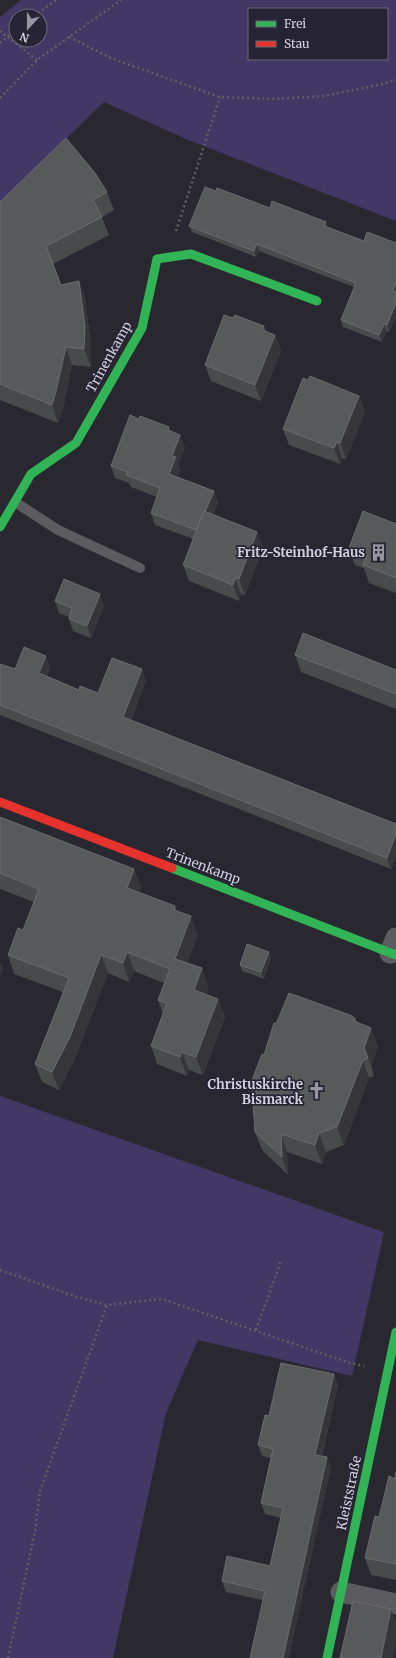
<svg xmlns="http://www.w3.org/2000/svg" width="396" height="1658" font-family="Merriweather,serif">
<style>
.green{fill:#423866;fill-rule:evenodd}
.lines{fill:none;stroke-linecap:round;stroke-linejoin:round}
.path{stroke:#605f64;stroke-width:2.5;stroke-dasharray:2 3;stroke-linecap:butt}
.lane{stroke:#5c5c60;stroke-width:10}
.street{stroke:#5c5c60;stroke-width:21}
.fast{stroke:#30b455;stroke-width:9}
.jam{stroke:#e5322d;stroke-width:9}
.wall{fill:#484a4b}
.shaded-wall{fill:#36363a}
.building{fill:#57595b;stroke:#6a6c6f}
.labels{text-anchor:middle;dominant-baseline:central;stroke-width:3.5;stroke-linejoin:round;paint-order:stroke}
.street-label{font-size:13px;fill:#d2d1dc;stroke:#262434}
.poi-label{font-size:13px;font-weight:bold;fill:#d2d1dc;stroke:#262434;text-anchor:end}
</style>
<rect width="100%" height="100%" fill="#292830"/>
<path class="green" d="M21,0H396V221L186,139L104,102L0,203V17ZM249,9H387V59H249ZM16,16H40V40H16Z
M0,1096L384,1232L352,1376L198,1340L166,1413L113,1658H0Z"/>
<g class="lines">
<path class="path" d="M34,16L56,0
M0,31L37,60
M69,37L113,59L220,97L272,99L324,96L383,84L396,80
M0,43L16,29
M0,98L37,60L121,0
M176,231L220,97
M0,1270L77,1297L107,1305L162,1299L350,1363L364,1366
M256,1330L281,1261
M8,1658L35,1531L40,1491L107,1305"/>
<path class="lane" d="M15,502L58,530L140,568"/>
<path class="street" d="M390,953L396,938
M341,1592L396,1604"/>
<path class="fast" d="M0,527L31,474L76,443L142,328L157,259L191,254L317,301
M172,868L396,955
M327,1658L396,1332"/>
<path class="jam" d="M0,802L172,868"/>
</g>
<path class="wall" d="M216,191L270,208L326,222L327,227L364,241L396,243V316L389,332L386,331L382,342L343,327L341,320L354,287L259,251L256,257L192,232L189,226Z
M107,192L114,210L102,217L109,235L53,264L61,285L79,281L85,299L91,344V367L72,365L63,409L58,423L0,400V401V202Z
M233,318L264,326L266,331L275,335L281,351L261,401L211,381L205,365Z
M308,380L359,396L365,412L346,459L342,458L340,464L289,445L283,429Z
M139,419L180,435L185,448L178,464L180,470L177,477L214,491L218,503L213,515L257,532L263,548L245,595L241,594L239,601L189,581L183,565L193,539L155,525L151,513L157,497L131,487L129,483L115,478L111,466Z
M396,524V593L369,583L364,568L355,565L349,548Z
M55,601L104,606L91,638L73,631L69,619V617L59,613Z
M295,655L396,670V709L301,672Z
M0,664L15,669L50,668L47,676L79,690L98,693L146,680L131,720L396,824V856L391,869L0,715Z
M0,817L134,869L141,888L139,892L175,906L177,911L198,935L187,963L202,968L208,987L206,994L218,999L225,1017L203,1075L189,1070L187,1076L157,1064L151,1046L163,1014L158,1000L164,983L134,971L129,982L108,973L76,1056L59,1090L42,1082L35,1064L63,992L14,974L8,955L23,930L34,902L0,889Z
M269,952L271,959L264,979L242,971L240,965Z
M355,1018L357,1022L378,1046L371,1066L374,1076L369,1078L344,1145L326,1152L322,1164L287,1152L288,1175L262,1150L255,1132L254,1101L249,1088L264,1055L276,1024Z
M334,1374L338,1385L322,1456L327,1457L331,1468L263,1600L226,1592L222,1581L270,1566L281,1518L265,1514L261,1503L271,1458L262,1456L258,1445L269,1416Z
M396,1472V1580L371,1575L365,1558L379,1517L395,1479Z"/>
<path class="shaded-wall" d="M257,244L259,251L256,257L254,251Z
M79,281L85,299L91,344V367L84,349Z
M396,283V296L393,291Z
M396,303V316L389,332L387,325Z
M384,324L386,331L382,342L379,335Z
M275,335L281,351L261,401L255,385Z
M66,347L72,365L63,409L58,423L52,405Z
M359,396L365,412L346,459L340,443Z
M169,427L174,439L168,430Z
M180,435L185,448L178,464L180,470L174,486L169,474L172,456Z
M337,442L342,458L340,464L334,448Z
M214,491L218,503L202,543L198,531Z
M257,532L263,548L245,595L239,579Z
M235,578L241,594L239,601L233,585Z
M100,594L104,606L91,638L87,626Z
M46,656L50,668L43,684L39,673Z
M142,669L146,680L127,728L123,717Z
M396,834V856L391,869L387,858Z
M134,869L141,888L134,906L127,888Z
M191,916L198,935L182,977L175,959Z
M127,952L134,971L129,982L123,963Z
M269,952L271,959L264,979L261,972Z
M101,955L108,973L76,1056L59,1090L52,1072Z
M1,963L3,969L0,977V965Z
M202,968L208,987L200,1008L194,990Z
M218,999L225,1017L203,1075L196,1057Z
M371,1028L378,1046L371,1066L364,1048Z
M182,1052L189,1070L187,1076L180,1057Z
M363,1060L369,1078L344,1145L337,1127Z
M319,1133L326,1152L322,1164L315,1145Z
M281,1134L287,1152L288,1175L282,1157Z
M334,1374L338,1385L319,1466L315,1455Z
M327,1457L331,1468L289,1658H283Z
M391,1609L396,1622V1644L393,1658H381Z"/>
<path class="building" d="M66,138L95,173L107,192L93,200L102,217L46,246L61,285L79,281L85,326L84,349L66,347L56,391L52,405L0,384V202Z
M205,187L216,191L217,188L270,208L272,201L326,222L324,226L364,241L367,232L396,243V283L393,291L396,292V303L387,325L384,324L379,335L341,320L356,283L257,244L254,251L189,226Z
M224,315L233,318L235,315L253,322L264,326L262,330L275,335L255,385L205,365Z
M310,376L359,396L340,443L337,442L334,448L283,429L303,378L308,380Z
M130,415L139,419L140,416L169,427L168,430L180,435L172,456L176,457L169,474L214,491L205,512L204,511L196,530L151,513L160,488L126,475L128,472L111,466Z
M204,511L257,532L239,579L235,578L233,585L183,565Z
M363,511L396,524V578L363,565L367,555L349,548Z
M64,579L100,594L87,626L69,619L72,608L55,601Z
M303,633L396,670V694L295,655Z
M24,647L46,656L39,673L79,690L80,686L98,693L112,658L142,669L123,717L396,824V834L387,858L0,705V664L15,669Z
M0,817L134,869L127,888L175,906L174,910L191,916L175,959L202,968L194,990L218,999L196,1057L182,1052L180,1057L151,1046L167,1003L158,1000L170,969L127,952L123,963L101,955L70,1037L52,1072L35,1064L69,978L8,955L18,928L23,930L39,889L0,873Z
M247,944L269,952L261,972L240,965Z
M289,993L350,1015L355,1018L354,1021L371,1028L364,1048L368,1058L363,1060L337,1127L319,1133L315,1145L281,1134L282,1157L255,1132L253,1103L257,1091L249,1088L262,1054L264,1055L274,1023L276,1024Z
M281,1363L334,1374L315,1455L327,1457L283,1658H250L265,1591L222,1581L227,1556L270,1566L283,1508L261,1503L273,1449L258,1445L265,1415L269,1416Z
M396,1472V1564L365,1558L375,1516L379,1517L389,1476L395,1479Z
M353,1601L391,1609L381,1658H340Z"/>
<defs>
<symbol id="building-bare" viewBox="-9 -9 18 18"><path d="M-4-6H4V6H1V3H-1V6H-4ZM-2.5-4.3h1.7v1.8h-1.7ZM.8-4.3h1.7v1.8H.8ZM-2.5-1h1.7V.8h-1.7ZM.8-1h1.7V.8H.8Z" fill="#9796a0" stroke="#262434" stroke-width="2.5" paint-order="stroke"/></symbol>
<symbol id="church-bare" viewBox="-9 -9 18 18"><path d="M-1.2-6h2.4v3.5h3.3v2.4h-3.3V6h-2.4V-.1h-3.3v-2.4h3.3Z" fill="#9796a0" stroke="#262434" stroke-width="2.5" paint-order="stroke"/></symbol>
</defs>
<g fill-rule="evenodd">
<use href="#building-bare" x="366" y="540" width="25" height="25"/>
<use href="#church-bare" x="304" y="1078" width="25" height="25"/>
</g>
<g class="labels">
<g class="street-label">
<text transform="translate(109 357) rotate(-61)">Trinenkamp</text>
<text transform="translate(203 866) rotate(21)">Trinenkamp</text>
<text transform="translate(349 1493) rotate(-78)">Kleiststraße</text>
</g>
<g class="poi-label">
<text x="365" y="552">Fritz-Steinhof-Haus</text>
<text x="303" y="1084">Christuskirche<tspan x="303" dy="15">Bismarck</tspan></text>
</g>
</g>
<rect x="248" y="8" width="140" height="52" fill="#262434" stroke="#6b6977"/>
<rect x="256" y="21" width="20" height="6" fill="#30b455" stroke="#6b6977"/>
<text x="284" y="28" font-size="12" fill="#d2d1dc">Frei</text>
<rect x="256" y="41" width="20" height="6" fill="#e5322d" stroke="#6b6977"/>
<text x="284" y="48" font-size="12" fill="#d2d1dc">Stau</text>
<g transform="translate(28 28) rotate(201)"><circle r="19" fill="#262434" stroke="#6b6977"/>
<path d="M0-3L7 15L0 10L-7 15Z" fill="#9796a0"/>
<text y="-6" font-size="11" font-weight="bold" text-anchor="middle" fill="#d2d1dc">N</text>
</g>
</svg>
